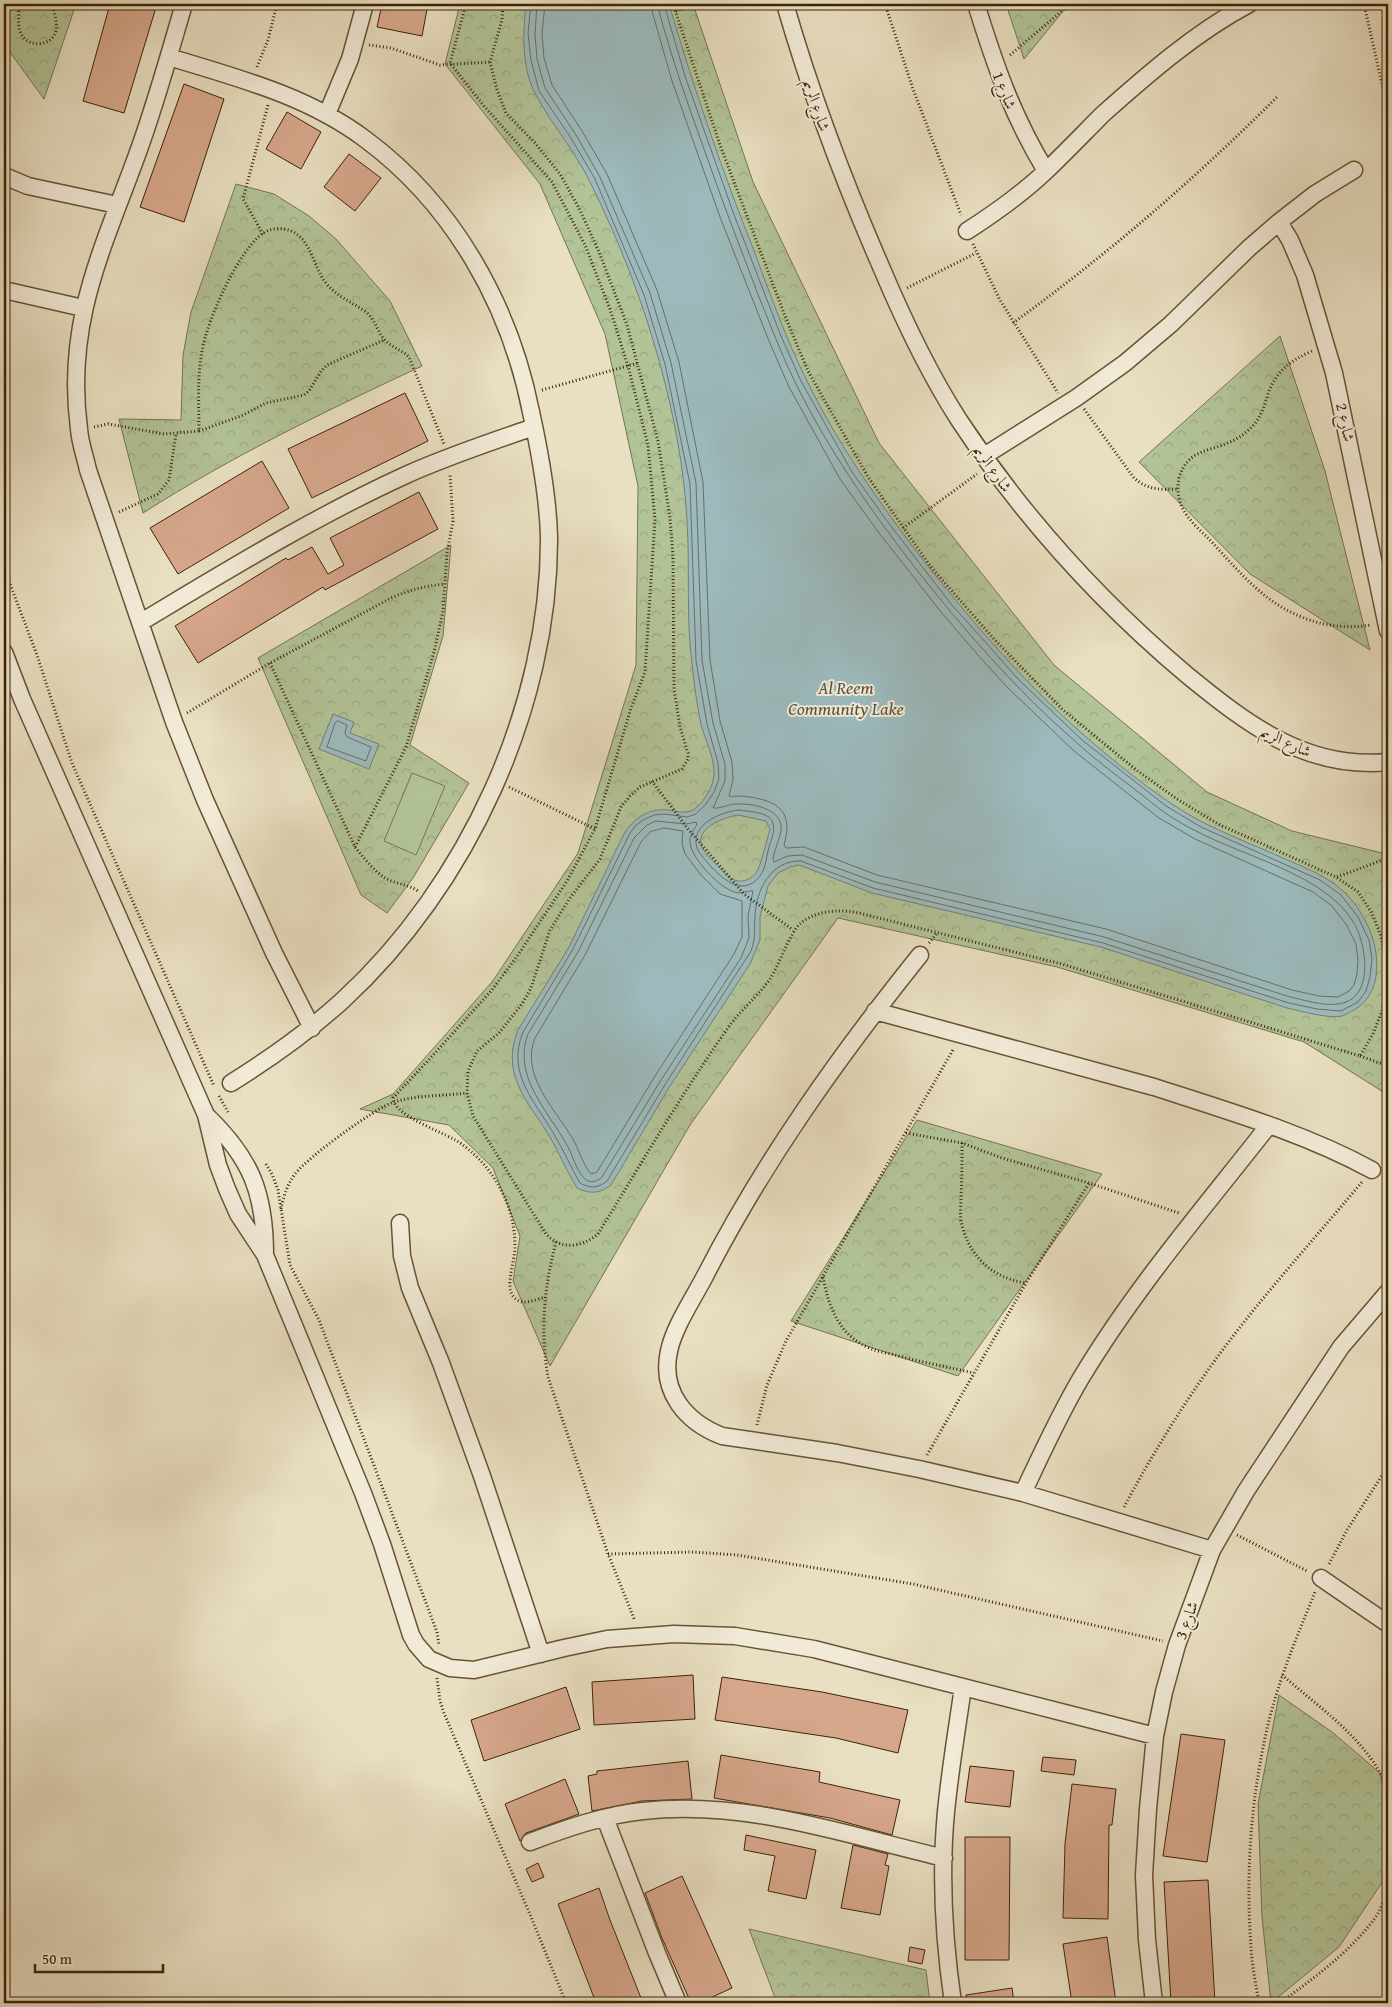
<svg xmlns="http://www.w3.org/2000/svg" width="1392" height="2007" font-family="'Gentium Book Plus',Amiri,serif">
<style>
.park{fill:url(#park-crowns);stroke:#78744e}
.pitch{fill:#b2c397;stroke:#78744e}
.water{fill:#9cbabd;stroke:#767e73;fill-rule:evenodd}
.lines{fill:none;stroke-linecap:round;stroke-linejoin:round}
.shore{stroke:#6c6f60;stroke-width:1}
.building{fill:#d7a78c;stroke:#3d2404}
.street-casing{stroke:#685334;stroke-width:19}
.path{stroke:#3d2404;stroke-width:3;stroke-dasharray:1 2.5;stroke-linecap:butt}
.street{stroke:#f1ead7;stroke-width:16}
.labels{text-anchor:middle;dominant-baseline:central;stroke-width:4;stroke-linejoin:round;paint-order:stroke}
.street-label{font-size:16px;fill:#3d2404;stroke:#f1ead7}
.water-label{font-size:18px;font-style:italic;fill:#5a513c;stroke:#f1ead7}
</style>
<defs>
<pattern id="park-crowns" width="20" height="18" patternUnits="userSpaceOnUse" patternTransform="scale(1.25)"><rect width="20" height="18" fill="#b2c397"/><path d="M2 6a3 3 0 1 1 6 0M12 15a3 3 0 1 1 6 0" fill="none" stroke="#9aa780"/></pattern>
</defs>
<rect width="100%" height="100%" fill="#e9dfc2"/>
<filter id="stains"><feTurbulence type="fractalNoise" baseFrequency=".004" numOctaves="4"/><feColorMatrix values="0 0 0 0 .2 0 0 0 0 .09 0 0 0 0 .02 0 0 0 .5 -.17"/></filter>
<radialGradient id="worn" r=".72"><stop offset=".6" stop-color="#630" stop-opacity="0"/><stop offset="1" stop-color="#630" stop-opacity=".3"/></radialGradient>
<path class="park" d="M4,4H76L44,99L4,44Z
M460,4H693L753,182L879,443L1054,665L1207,792L1292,831L1382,853L1388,869V1095L1304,1042L1057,967L838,918L690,1125L550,1366L513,1281L520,1236L493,1168L449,1125L360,1109L393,1094L492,982L578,853L636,665L638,486L605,334L540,184L445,64Z
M1006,4H1069L1024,59Z
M236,184L274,194L309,216L336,239L390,301L422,366C326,411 232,456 143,513L119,419L181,420L183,355L191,312Z
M1280,336L1325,471L1370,650L1250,574L1139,462Z
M451,545L443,636L410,745L469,783L413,878L387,913L361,895L258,658Z
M917,1120L1102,1174L958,1376L791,1321Z
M1279,1695L1332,1732L1380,1773L1388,1806V1861L1385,1878L1339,1947L1271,2003L1262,1917L1258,1804Z
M749,1929L926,1970L930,2003H777Z"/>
<path class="pitch" d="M412,773L445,786L416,855L384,841Z"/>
<path class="water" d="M526,4H669C694,89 723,173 756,256C771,297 786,338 805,377C837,443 879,503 924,561C973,623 1026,685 1086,737C1121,767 1161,800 1202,822C1230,836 1261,848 1290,861C1308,869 1328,877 1343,891C1353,900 1361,912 1367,924C1380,950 1384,993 1354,1010C1352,1011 1343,1016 1342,1016C1328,1019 1301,1011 1287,1008L1101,947L872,893L815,871L799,865L790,867L778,873L768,886L760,917V940L750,964L670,1086L611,1185C599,1194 590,1194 577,1188C567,1172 560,1154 550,1137C528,1101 500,1075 518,1030L569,947L625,832C635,818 649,808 667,810C673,810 680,813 686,812C697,812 707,796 711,787C720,766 706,744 701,724C697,705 694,684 692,664C686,617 690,568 687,520C684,468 674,415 660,364C643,302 619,240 590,182C575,151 552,125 536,95C521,68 523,33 526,4ZM738,815L766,821L770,829C767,839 761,866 756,873C752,878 745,882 738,881C731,880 725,873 720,868C714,862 705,854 702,847C694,828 725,817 738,815Z
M333,714L354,722L350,733L379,744L369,769L319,749Z"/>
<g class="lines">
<path class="shore" d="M531,4L528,33L531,60L539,91L571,138L595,179L644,295L665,364L690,484L696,661L707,724L718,763L719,779L714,792L706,804L696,814L687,817L664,814L654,815L643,820L635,826L629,835L573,949L523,1032C506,1074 535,1101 555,1136C564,1151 571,1168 580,1183C591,1189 598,1188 607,1181L666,1083L751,951C756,938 754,929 755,916C756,890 771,860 801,861L873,888L1103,943L1289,1003L1317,1009L1341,1011L1358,1002L1366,991L1370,977L1372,959L1369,940L1358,917L1341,895L1320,880L1201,827L1166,806L1082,740L1017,678L988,645L951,604L890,525L852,472L801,381L781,336L733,212L685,76L664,4
M537,4L535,34L537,59L545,88L576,135L600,177L650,293L671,363L696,483L702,660L713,723L725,764V781L713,808C720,809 729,804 736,804C753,803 784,809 781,831C779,840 775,849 773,858L774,862L788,856L802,855L875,882L1104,937L1290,997C1305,1000 1322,1006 1337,1004C1376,1001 1367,942 1352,920C1324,875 1243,856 1196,831C1178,822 1161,811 1146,798C1123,780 1099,763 1077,743C1016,690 963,629 913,565C869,508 828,449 796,384C782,356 771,326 759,297C744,257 728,217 714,177C699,135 683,92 670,49C666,34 660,19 658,4
M545,4L542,34L544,58L552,85L582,131L607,174L657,290L679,362L703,482L710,660L720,721L732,762L733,779L729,796C733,797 736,796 740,796C774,799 795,808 784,845L786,848L804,847L877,875L1106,929L1292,990L1319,996L1338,997L1349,991L1354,985L1357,974L1358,960L1356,944L1346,924L1331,905L1313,892L1195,839L1159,818L1074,751L1007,687L977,654L941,612L879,533L840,479L789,387L769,341L720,217L672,81L650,4
M338,721L347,725L345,733L347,737L371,747L366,761L327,747L335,723Z
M738,810C763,813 782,813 770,844C766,854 767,867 760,876C742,899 720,877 707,862C702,856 696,850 696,842C695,822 723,812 738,810Z
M656,821L686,824L696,822L697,825C693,830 689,837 690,843C692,859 719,887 734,892C740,894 747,891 753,891L748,916L749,938L741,958L661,1080L602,1177C598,1181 591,1184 585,1179C576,1171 573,1155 567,1145C548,1111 512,1076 528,1034L578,952L634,838L646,826Z
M664,828L683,831L682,843L685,854L701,875L720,894L742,901V937L734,954L655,1076L597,1172L591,1174C583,1165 579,1150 573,1139C555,1109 520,1075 535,1038L585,955L641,842L650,832Z"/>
</g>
<path class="building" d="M110,4H157L124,113L83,101Z
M382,4H428L422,36L377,27Z
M184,84L224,99L184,222L140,207Z
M287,112L321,132L301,169L266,149Z
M349,154L381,178L355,211L324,187Z
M405,393L428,441L312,498L288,449Z
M262,461L289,508L178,574L150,528Z
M419,492L438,529L325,590L323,587L198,663L175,626L286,558L288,560L312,547L328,574L344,565L330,538Z
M693,1675L695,1719L594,1725L592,1682Z
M722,1677L822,1692L908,1710L898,1753L836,1738L715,1720Z
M566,1687L580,1729L484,1761L471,1720Z
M1181,1734L1225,1740L1207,1862L1163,1856Z
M721,1755L820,1772L819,1782L900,1800L892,1835L830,1818L714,1798Z
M1043,1757L1076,1760L1074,1775L1041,1771Z
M688,1761L692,1799L642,1801L592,1811L588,1776L597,1774V1771Z
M970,1766L1014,1771L1010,1807L965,1802Z
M565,1779L579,1814L526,1833L520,1841L505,1804Z
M1072,1784L1116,1789L1112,1825H1109L1108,1919L1063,1918L1065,1844Z
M746,1835L816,1850L806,1899L768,1891L775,1856L744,1850Z
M965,1837H1010L1009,1960H965Z
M853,1845L888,1854L885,1865L889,1866L880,1915L841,1908Z
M538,1863L544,1877L532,1882L526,1869Z
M682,1876L732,1988L699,2003H691L662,1938L645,1893Z
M1208,1880L1215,2003H1171L1164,1882Z
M599,1888L610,1920L643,2003H596L558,1904Z
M1107,1937L1116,2003H1072L1063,1944Z
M910,1947L925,1950L922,1964L908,1961Z
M1012,1988L1014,2003H967L966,1995Z"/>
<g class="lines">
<defs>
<path id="street" d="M184,4C169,55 155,106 137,155C102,251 65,323 79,429C80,443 85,456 88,470L174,722L205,800L274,953L312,1028
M785,4C811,94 844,182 882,269C904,321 928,372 959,420C1023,517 1098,600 1187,675C1247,724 1306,770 1388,762
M976,4C995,65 1012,115 1046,171
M169,57C237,78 306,95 365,139C453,204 510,305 531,412C540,453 548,495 549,537C550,707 467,886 343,1000C308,1032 271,1058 231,1083
M327,114L350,59L365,4
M4,176L28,186L117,205
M1279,222L1290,240L1305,275L1334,373L1388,631
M967,231C995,213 1022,194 1046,171C1066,152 1084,133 1103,114C1148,74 1196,32 1249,4
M4,290L83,308
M984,456L1076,398L1125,363L1171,324L1249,248L1279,222L1315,194L1354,170
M141,622C228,570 314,517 406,475C448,456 491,442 534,427
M4,652L22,699L206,1115L218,1165L227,1189L238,1214L265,1255L363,1493L382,1544L411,1635L416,1644L429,1659L450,1668L474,1670L564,1648L607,1639L674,1634L735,1636L814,1649L1155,1736
M920,955C839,1056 764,1161 705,1276C693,1299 674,1327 669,1351C660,1392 686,1422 722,1436L837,1453L919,1469L1023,1493L1212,1550
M875,1011L1154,1087C1228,1111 1304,1133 1372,1170
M206,1115C251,1158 265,1193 265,1255
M400,1223L402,1256L410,1288L441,1363L482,1476L541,1654
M1023,1493C1041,1455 1059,1415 1081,1378C1135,1288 1204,1208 1269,1125
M1321,1578L1388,1624
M605,1818L657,1953L678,2003
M530,1842C567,1828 604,1815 643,1811C744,1799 847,1835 944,1858
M953,2003C944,1941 940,1875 946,1812C950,1770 957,1729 963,1687
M1154,2003L1147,1940L1144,1875L1148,1809L1155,1736L1164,1692L1177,1645L1212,1550L1246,1491L1341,1347L1388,1292"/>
</defs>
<use href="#street" class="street-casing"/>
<path class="path" d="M18,4C20,13 17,23 20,31C25,48 51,48 56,31C58,23 54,12 52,4
M466,4L450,63L484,106L552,182L585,245L610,309L628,366L648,445L655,520L652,565L645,672L631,708L595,829L567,881L518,955L492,990L435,1053L393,1098C394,1117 448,1133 463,1145C480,1158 493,1173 502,1192C511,1209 515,1228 515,1247C515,1260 505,1286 513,1296C521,1307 534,1300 545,1297
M503,4L502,20L490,62L497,90L506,113L535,143L560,174L580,210L599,252L627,325L658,441L670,518L673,556L674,689L680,727L688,753V759L682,769L640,787L630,796L621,807L600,859L570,898L550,930L531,988L522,1004L499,1033L477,1051L468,1071L467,1093L473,1116L546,1234C561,1250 581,1248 598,1234C641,1164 682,1093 730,1025C742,1009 758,996 770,979C780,964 789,933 801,923C817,910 839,909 859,913L1062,964L1360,1056L1373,1034L1382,1011L1387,986L1386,961L1381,936L1372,913L1358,892L1336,877L1218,824L1177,799L1139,772L1063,710L994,639L931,567L868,477L808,371L785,316L720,145L673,4
M885,4L913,89L961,215
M1364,4L1388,111
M676,11L699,4
M369,45L391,48L440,65L490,62
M1010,55L1070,4
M257,67L268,40L277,4
M263,234L243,199L268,105
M973,244L1000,300L1058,393
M907,288L976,253
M1013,323C1108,254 1195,179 1278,96
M1312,351C1290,361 1276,371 1268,394C1265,404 1262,414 1256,422C1250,430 1241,437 1232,441C1211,452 1188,448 1179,478C1177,487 1178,499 1182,507C1188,520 1200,530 1209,539C1236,568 1260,599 1297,615C1321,626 1346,629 1371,625
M542,390L638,363
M1084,409L1134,478C1148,490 1161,490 1178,489
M94,427L108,424L164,434L199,431C199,405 197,378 202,351C207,321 237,253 262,234C270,228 282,227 291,231C312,240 313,267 326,283C336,296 350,301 363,310C376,318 376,331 385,340C392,348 402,350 409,357L444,444
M199,431L241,416L266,403L304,395L309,391L321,371L327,365L384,340
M119,512L158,494L169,480L176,434
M903,528L977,474
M4,568L37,655L72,763L214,1086
M270,663L355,847C364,858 373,870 385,878C395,884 408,884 418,891
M187,713L270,663L391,598C409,590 425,586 445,584
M652,781L688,829L744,894L793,930
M509,787L595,829
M355,847L406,747L434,652L443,611L447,553L453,521L450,474
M1337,877L1388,858
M929,943L937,933
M1360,1056L1388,1066
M219,1096L228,1112
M906,1133L962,1143L1002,1158L1089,1183L1179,1213
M962,1143C962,1161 962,1179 961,1198C961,1205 960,1213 961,1221C968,1255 991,1278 1026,1283
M266,1164L272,1174L278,1190L290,1265L319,1320L437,1632L439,1645
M281,1209C284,1195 287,1185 295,1174C308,1157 375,1108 394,1102C417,1095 443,1096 467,1093
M556,1242C544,1288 540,1330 548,1377L608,1554L635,1621
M823,1277C829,1309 840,1337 872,1349C879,1352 888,1353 895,1355C921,1362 947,1367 974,1373
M757,1425L767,1385L786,1341L954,1048
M927,1455L1026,1283L1089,1183
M1124,1507C1153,1453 1185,1401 1221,1352C1265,1293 1315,1238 1362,1182
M1237,1535L1307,1571
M608,1554L693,1552L737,1555L913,1584L1163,1641
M1329,1564L1347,1530L1388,1466
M1282,1675C1321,1709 1368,1740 1388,1789
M437,1678L440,1701L444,1713L534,1924L566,2003
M1259,2003C1256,1985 1252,1966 1251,1947C1246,1879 1250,1810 1264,1743C1274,1691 1295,1641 1315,1592
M1280,2003C1314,1978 1350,1952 1375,1918C1381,1910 1384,1899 1388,1890"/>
<use href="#street" class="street"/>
</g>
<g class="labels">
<g class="street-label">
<text transform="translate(1005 90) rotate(68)">شارع 1</text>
<text transform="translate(817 105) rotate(71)">شارع الريم</text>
<text transform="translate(1346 422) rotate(78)">شارع 2</text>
<text transform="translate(993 468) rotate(54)">شارع الريم</text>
<text transform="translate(1286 741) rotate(24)">شارع الريم</text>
<text transform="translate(1186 1620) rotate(-70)">شارع 3</text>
</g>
<g class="water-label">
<text x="846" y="687">Al Reem<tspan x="846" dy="21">Community Lake</tspan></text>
</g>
</g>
<rect width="1392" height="2007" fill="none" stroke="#e9dfc2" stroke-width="20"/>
<rect x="5" y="5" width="1382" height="1997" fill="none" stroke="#3d2404" stroke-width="2.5"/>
<rect x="10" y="10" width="1372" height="1987" fill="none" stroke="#3d2404"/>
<path d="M35 1964v8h128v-8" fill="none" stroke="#3d2404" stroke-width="2.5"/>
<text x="42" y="1964" font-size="15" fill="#3d2404" stroke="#f1ead7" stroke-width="4" paint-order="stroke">50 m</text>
<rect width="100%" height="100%" filter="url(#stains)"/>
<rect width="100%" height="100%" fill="url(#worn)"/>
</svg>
